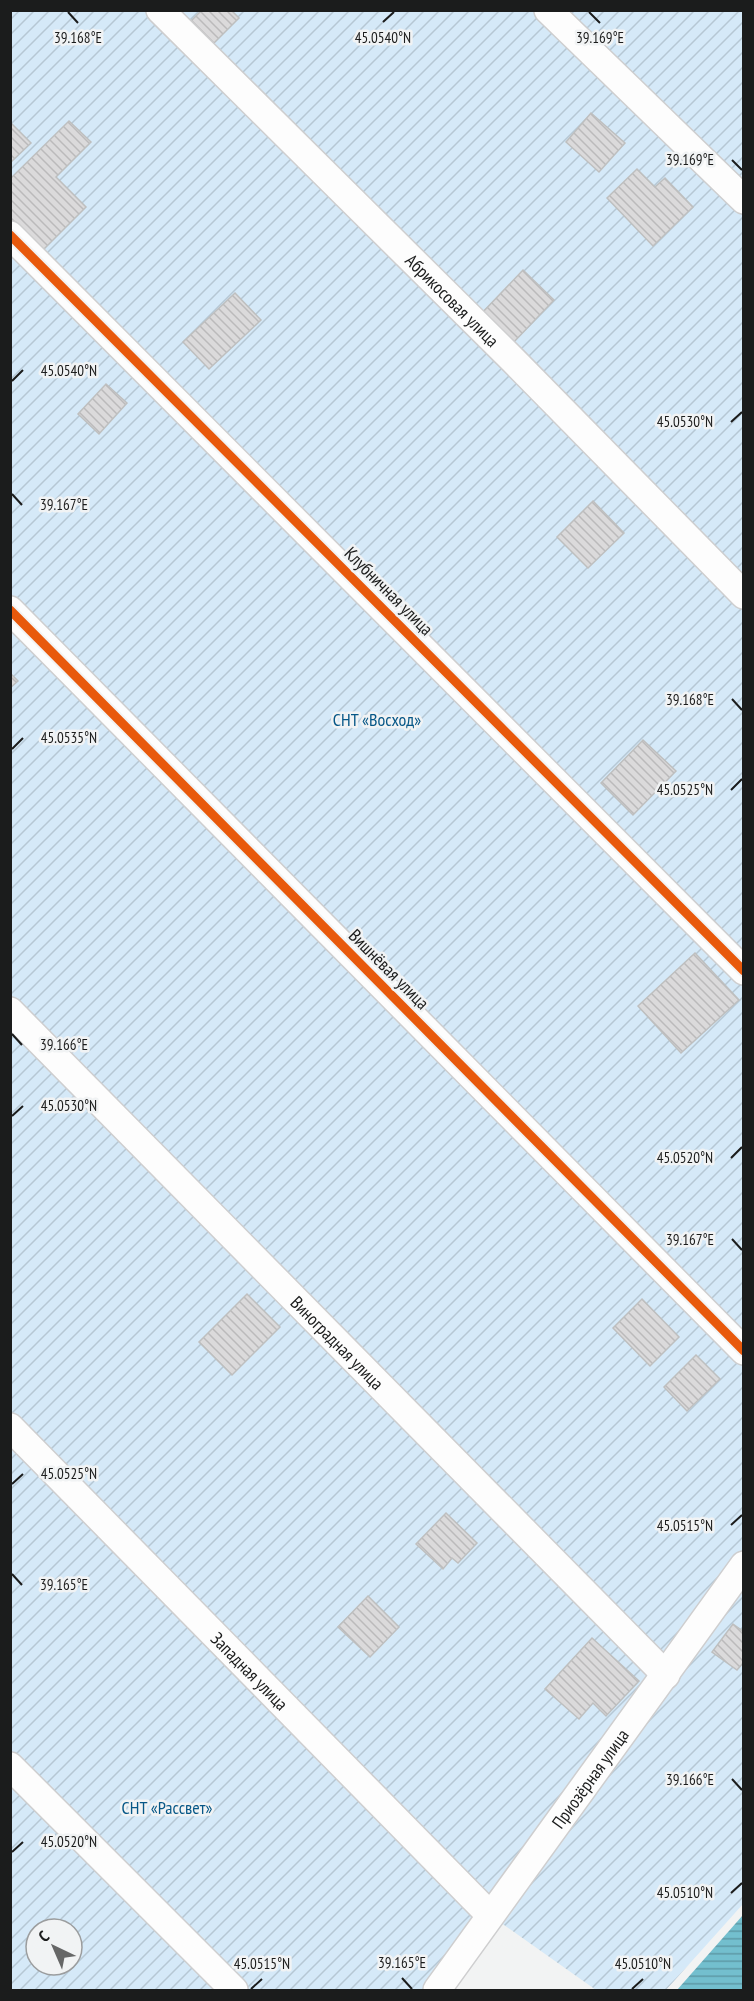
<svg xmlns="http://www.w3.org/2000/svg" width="754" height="2001" font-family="'PT Sans Narrow',sans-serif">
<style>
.garden{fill:url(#garden-furrows);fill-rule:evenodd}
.water{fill:url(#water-rules)}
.building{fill:url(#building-back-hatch);stroke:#bebfbf;stroke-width:1.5}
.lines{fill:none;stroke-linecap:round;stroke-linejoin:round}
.street-casing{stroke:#cececf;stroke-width:30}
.street{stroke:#fdfdfd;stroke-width:27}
.cycleway-casing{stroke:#f1f3f4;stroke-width:13}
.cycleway{stroke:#e8590c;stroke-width:9}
.ticks{fill:none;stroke:#1b1c1c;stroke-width:2}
.labels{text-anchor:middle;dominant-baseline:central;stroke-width:5;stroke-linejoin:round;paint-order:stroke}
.street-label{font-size:18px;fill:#1b1c1c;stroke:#f1f3f4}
.park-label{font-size:18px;fill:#065787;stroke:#f1f3f4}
.ticks-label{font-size:15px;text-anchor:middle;fill:#1b1c1c;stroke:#f1f3f4;stroke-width:5;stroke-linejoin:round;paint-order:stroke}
</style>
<defs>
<pattern id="garden-furrows" width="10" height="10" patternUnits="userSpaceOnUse" patternTransform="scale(1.5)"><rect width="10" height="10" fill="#d5e9f8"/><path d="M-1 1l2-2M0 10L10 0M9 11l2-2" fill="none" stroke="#b6c7d4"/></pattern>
<pattern id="water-rules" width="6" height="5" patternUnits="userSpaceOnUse" patternTransform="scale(1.5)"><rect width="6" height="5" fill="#73bfce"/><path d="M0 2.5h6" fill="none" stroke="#5e9aa6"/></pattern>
<pattern id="building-back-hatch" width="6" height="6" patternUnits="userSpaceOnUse" patternTransform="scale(1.5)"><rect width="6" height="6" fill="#dbdadb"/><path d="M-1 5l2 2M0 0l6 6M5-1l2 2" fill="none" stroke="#bbbabb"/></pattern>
</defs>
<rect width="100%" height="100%" fill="#f2f3f3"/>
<path class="garden" d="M11,11H743V1904L666,1990H596L490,1915L437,1990H11ZM36,1929H72V1965H36Z"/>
<path class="water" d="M743,1915V1990H677Z"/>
<path class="building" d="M202,10H231L239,18L213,44L190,22Z
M591,113L625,143L599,172L566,142Z
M69,121L91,142L56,177L86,207L42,251L10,219V179Z
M10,122L31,143L10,163Z
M637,169L655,187L665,178L693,207L653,246L607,198Z
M523,270L554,300L512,344L481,314Z
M235,293L261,320L209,369L183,342Z
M106,384L127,403L99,434L78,414Z
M593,501L624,533L588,568L557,537Z
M10,673L18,681L10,688Z
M643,740L676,771L633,815L601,783Z
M695,953L739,1000L681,1053L638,1006Z
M247,1294L280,1327L232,1375L199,1342Z
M642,1299L679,1337L650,1366L613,1328Z
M696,1355L720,1379L687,1411L664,1387Z
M446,1513L477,1543L458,1563L452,1558L443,1569L416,1544Z
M368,1596L399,1627L370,1657L338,1627Z
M733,1624L744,1632V1662L737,1670L712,1652Z
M592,1638L639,1681L606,1716L593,1703L579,1719L545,1689Z"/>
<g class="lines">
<defs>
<g id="street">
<path id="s1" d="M160,10L513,360L744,595"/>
<path d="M548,10L744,200"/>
<path d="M10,235L744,971"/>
<path d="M10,610L744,1351"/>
<path id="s2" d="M10,1011L666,1675"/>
<path id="s3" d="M10,1427L490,1915"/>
<path d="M10,1766L234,1990"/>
<path id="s4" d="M437,1990L744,1565"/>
</g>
</defs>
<use href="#street" class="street-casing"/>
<use href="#street" class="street"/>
<defs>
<path id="cycleway" d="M10,235L744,971
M10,610L744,1351"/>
</defs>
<use href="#cycleway" class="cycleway-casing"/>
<use href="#cycleway" class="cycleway"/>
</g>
<path class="ticks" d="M68,12L78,23M589,12L600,23M383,22L394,12M732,160L742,170M12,381L23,370M731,422L742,412M12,494L22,505M732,699L742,710M12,749L23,738M731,790L742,779M12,1034L22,1045M12,1116L23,1106M731,1158L742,1147M732,1239L742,1250M12,1484L23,1474M731,1525L742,1515M12,1574L22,1585M732,1779L742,1790M12,1852L23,1842M731,1893L742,1883M402,1978L412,1989M251,1989L262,1979M632,1989L643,1979"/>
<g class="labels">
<g class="street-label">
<text stroke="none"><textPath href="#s1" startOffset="412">Абрикосовая улица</textPath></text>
<text transform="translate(389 591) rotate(45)">Клубничная улица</text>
<text transform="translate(389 969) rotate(45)">Вишнёвая улица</text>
<text stroke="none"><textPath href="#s2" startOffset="466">Виноградная улица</textPath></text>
<text stroke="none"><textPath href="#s3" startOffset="342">Западная улица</textPath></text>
<text stroke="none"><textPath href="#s4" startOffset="261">Приозёрная улица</textPath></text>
</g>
<g class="park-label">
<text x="377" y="719">СНТ «Восход»</text>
<text x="167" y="1807">СНТ «Рассвет»</text>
</g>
</g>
<g class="ticks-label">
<text x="383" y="43">45.0540°N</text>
<text x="78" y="43">39.168°E</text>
<text x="600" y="43">39.169°E</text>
<text x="690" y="165">39.169°E</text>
<text x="69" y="376">45.0540°N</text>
<text x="685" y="427">45.0530°N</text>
<text x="64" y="510">39.167°E</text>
<text x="690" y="705">39.168°E</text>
<text x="69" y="743">45.0535°N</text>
<text x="685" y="795">45.0525°N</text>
<text x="64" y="1050">39.166°E</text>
<text x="69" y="1111">45.0530°N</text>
<text x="685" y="1163">45.0520°N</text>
<text x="690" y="1245">39.167°E</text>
<text x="69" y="1479">45.0525°N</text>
<text x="685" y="1531">45.0515°N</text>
<text x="64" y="1590">39.165°E</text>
<text x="690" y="1785">39.166°E</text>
<text x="69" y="1847">45.0520°N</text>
<text x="685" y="1898">45.0510°N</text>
<text x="402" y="1968">39.165°E</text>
<text x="262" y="1969">45.0515°N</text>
<text x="643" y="1969">45.0510°N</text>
</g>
<rect width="754" height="2001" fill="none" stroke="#1b1c1c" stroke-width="24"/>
<g transform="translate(54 1947) rotate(316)"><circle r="28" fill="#f1f3f4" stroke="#9b9d9e" stroke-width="1.5"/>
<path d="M0-4.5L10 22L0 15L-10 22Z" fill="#666767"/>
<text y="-9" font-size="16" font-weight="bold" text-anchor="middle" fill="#1b1c1c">С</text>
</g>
</svg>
